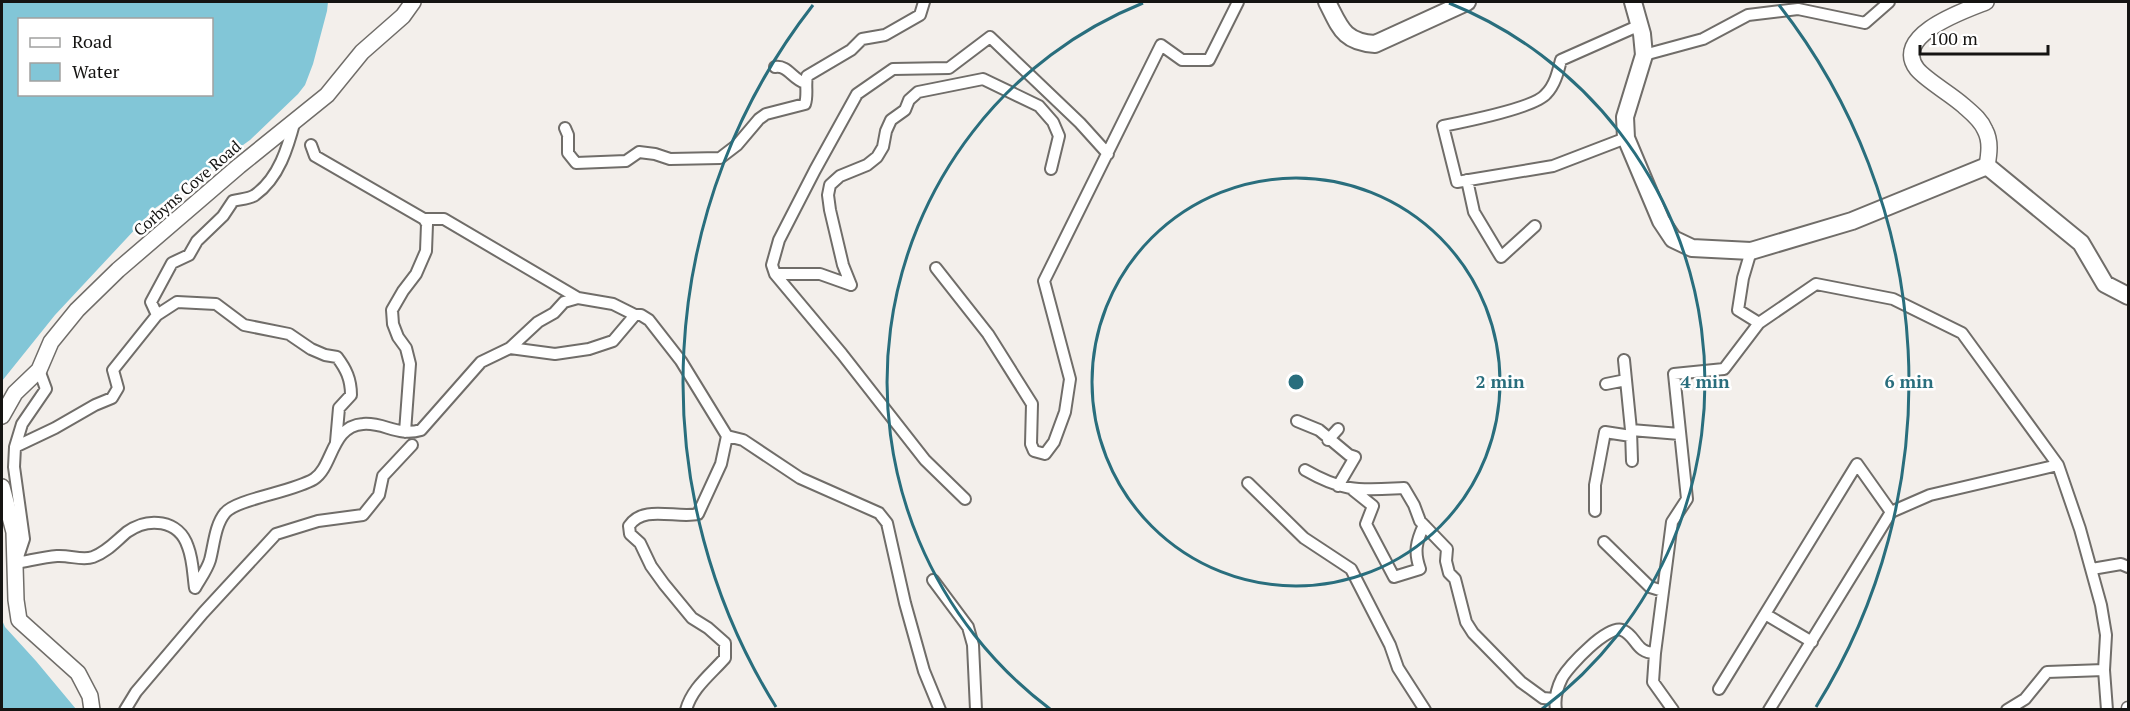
<svg xmlns="http://www.w3.org/2000/svg" width="2130" height="711" font-family="'PT Serif',serif">
<style>
.water{fill:#82c6d7;fill-rule:evenodd}
.lines{fill:none;stroke-linecap:round;stroke-linejoin:round}
.minor-casing{stroke:#706d69;stroke-width:14}
.tertiary-casing{stroke:#706d69;stroke-width:15}
.secondary-casing{stroke:#706d69;stroke-width:18}
.primary-casing{stroke:#706d69;stroke-width:20}
.minor{stroke:#fff;stroke-width:10}
.tertiary{stroke:#fff;stroke-width:12}
.secondary{stroke:#fff;stroke-width:15}
.primary{stroke:#fff;stroke-width:16}
.ring{fill:none;stroke:#296e7d;stroke-width:3}
.labels{text-anchor:middle;dominant-baseline:central;stroke-width:5;stroke-linejoin:round;paint-order:stroke}
.street-label{font-size:16px;fill:#151412;stroke:#fff}
.centre{fill:#296e7d;stroke:#fff;stroke-width:3}
.ring-label{font-size:18px;text-anchor:middle;font-weight:bold;fill:#296e7d;stroke:#fff;stroke-width:5;stroke-linejoin:round;paint-order:stroke}
</style>
<rect width="100%" height="100%" fill="#f3efeb"/>
<path class="water" d="M2,2H328L327,11L313,64L305,85L298,94L250,140L154,209L55,315L2,381ZM20,20H212V94H20Z
M2,620L5,627L36,661L76,709H2Z"/>
<g class="lines">
<defs>
<path id="minor" d="M1644,55L1703,39L1748,15L1798,9L1865,23L1889,2
M775,67C788,65 792,79 805,83
M295,120C288,147 279,178 255,195C250,199 239,199 233,201L223,216L197,241L189,255L172,263L151,302L157,315L113,370L118,388L112,398L95,405L55,428L15,447L14,467L24,539L16,563C29,561 43,557 57,556C70,555 82,561 93,557C107,552 116,541 127,532C148,517 179,519 188,547C193,560 193,574 195,588C200,579 207,570 210,560C214,545 215,525 225,513C236,499 293,492 314,479C333,467 331,426 363,424C384,422 398,437 421,430L481,362L510,348L555,354L589,349L613,341L635,315H641L649,320L681,361L727,436L721,464L698,514C677,519 643,504 629,526L630,534L640,543L651,566L664,584L692,618L708,628L725,643V658C710,675 692,688 686,710
M565,128L568,135V153L576,163L626,161L639,152L655,154L670,159L720,158L737,145L759,119L766,114L805,104C808,95 805,85 807,76L851,50L862,39L885,35L920,15L924,2
M1626,138L1553,166L1457,182L1443,126C1463,122 1535,108 1546,94C1555,85 1558,72 1561,60L1640,25
M311,145L315,156L424,219L427,224L426,251L416,274L403,291L392,310L393,324L398,337L406,348L410,364L405,432
M1467,180L1474,212L1501,257L1535,226
M424,219H444L578,298
M1751,251L1743,278L1738,310L1759,323
M936,268L988,334L1032,404L1031,444L1034,451L1045,454L1054,442L1065,412L1070,379L1044,281L1161,45L1182,60H1209L1238,2
M775,274H820L851,285
M851,285L843,265L830,210L828,195L830,185L840,176L867,165L877,157L883,147L886,131L891,120L905,110L909,100L918,92L983,79L1039,106L1053,122L1059,136L1051,169
M157,315L177,302L216,304L244,325L289,334L311,349L325,355L337,357C346,369 351,379 351,395L339,408L336,442
M510,348L538,322L554,313L564,302L578,298L613,304L635,315
M1624,360L1631,430L1680,434
M1606,384L1626,380
M1297,421L1319,430L1349,455L1355,457L1338,486
M1631,431L1632,461
M727,436L743,440L800,478L879,513L887,523L905,603L924,671L940,710
M1328,440L1338,429
M15,447L22,424L46,389L39,370
M1305,470C1345,493 1360,490 1404,488L1414,505L1420,521L1447,549L1446,561L1449,573L1455,579L1466,622L1473,633L1521,682L1543,698L1554,699
M1248,483L1304,538L1351,569L1390,645L1398,668L1425,710
M1353,490L1373,506L1366,524L1394,577L1420,569C1414,552 1416,542 1424,525
M965,499L925,460L842,354L775,274L772,265L779,240L815,170L857,94L893,69L949,68L990,37L1080,123L1108,154
M1595,511V485L1605,432L1631,436
M1604,542L1650,587L1663,591
M2092,569L2121,564L2128,567
M933,580L968,627L973,645L976,710
M1765,614L1812,642
M1719,689L1857,464L1891,512
M125,710L136,692L203,613L276,534L318,521L363,515L379,495L383,476L412,445
M1556,710C1554,698 1557,688 1562,678C1569,666 1607,625 1622,630C1637,636 1635,653 1655,653
M1673,710L1653,682L1655,653L1672,522L1687,499L1674,374L1724,369L1759,323L1816,284L1893,299L1962,333L2058,465L2080,529L2101,605L2106,635L2104,670
M1769,710L1891,512L1930,495L2058,465
M2007,710L2025,699L2047,672L2104,670L2107,710"/>
<path id="tertiary" d="M2128,710V708"/>
<path id="secondary" d="M1986,2C1966,10 1891,35 1917,69C1927,81 1951,94 1964,106C1972,113 1981,120 1985,130C1991,141 1989,154 1987,166
M2,416L15,393L39,370L51,342L77,310L118,270L239,166L327,95L362,52L403,16L413,2
M2,487L14,532L16,600L19,620L78,673L90,696L92,710"/>
<path id="primary" d="M1327,2C1340,27 1343,42 1375,44L1467,2
M1633,2L1642,34L1644,55L1625,117L1626,138L1661,221L1673,239L1692,248L1751,251L1852,221L1987,166L2081,243L2105,284L2128,296"/>
</defs>
<use href="#minor" class="minor-casing"/>
<use href="#tertiary" class="tertiary-casing"/>
<use href="#secondary" class="secondary-casing"/>
<use href="#primary" class="primary-casing"/>
<use href="#minor" class="minor"/>
<use href="#tertiary" class="tertiary"/>
<use href="#secondary" class="secondary"/>
<use href="#primary" class="primary"/>
</g>
<g class="ring">
<circle cx="1296" cy="382" r="204"/>
<path d="M1050 709A409 409 0 0 1 1143 3M1449 3A409 409 0 0 1 1542 709"/>
<path d="M776 707A613 613 0 0 1 813 5M1779 5A613 613 0 0 1 1816 707"/>
</g>
<g class="labels">
<g class="street-label">
<text transform="translate(187 188) rotate(-41)">Corbyns Cove Road</text>
</g>
</g>
<circle cx="1296" cy="382" r="9" class="centre"/>
<g class="ring-label">
<text x="1500" y="388">2 min</text>
<text x="1705" y="388">4 min</text>
<text x="1909" y="388">6 min</text>
</g>
<rect width="2130" height="711" fill="none" stroke="#151412" stroke-width="6"/>
<rect x="18" y="18" width="195" height="78" fill="#ffffff" stroke="#a1a1a0" stroke-width="1.5"/>
<rect x="30" y="38" width="30" height="9" fill="#ffffff" stroke="#a1a1a0" stroke-width="1.5"/>
<text x="72" y="48" font-size="18" fill="#151412">Road</text>
<rect x="30" y="63" width="30" height="18" fill="#82c6d7" stroke="#a1a1a0" stroke-width="1.5"/>
<text x="72" y="78" font-size="18" fill="#151412">Water</text>
<path d="M1920 45v9h128v-9" fill="none" stroke="#151412" stroke-width="3"/>
<text x="1929" y="45" font-size="18" fill="#151412" stroke="#ffffff" stroke-width="4.5" paint-order="stroke">100 m</text>
</svg>
